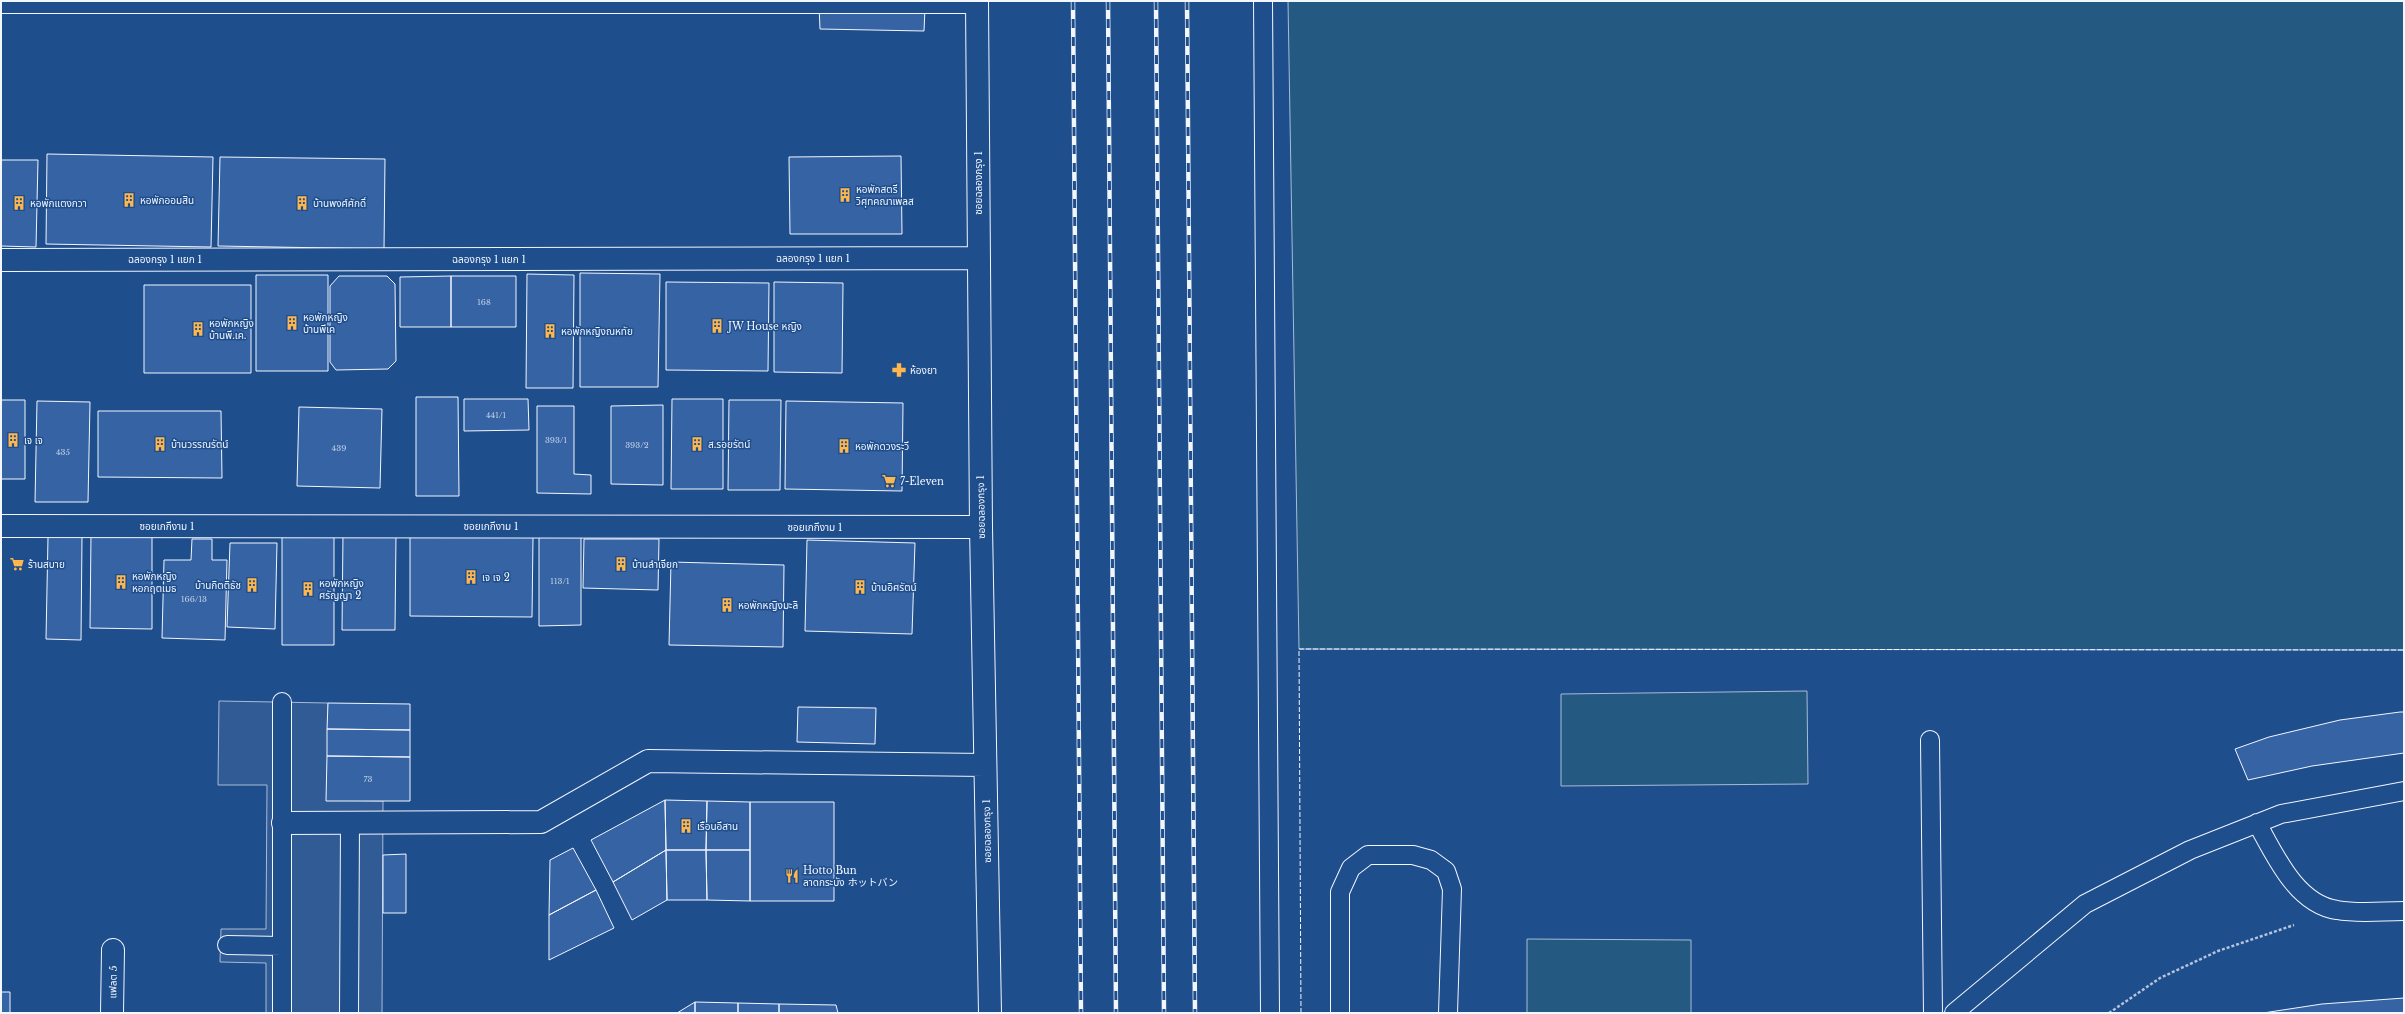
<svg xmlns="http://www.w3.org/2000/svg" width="2405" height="1014" font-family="'Libre Baskerville','Noto Sans JP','Noto Sans Thai',serif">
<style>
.green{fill:#245a82;stroke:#a8bbd7}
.parking{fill:#305b95;stroke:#a8bbd7}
.building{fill:#3563a3;stroke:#f2f6ff}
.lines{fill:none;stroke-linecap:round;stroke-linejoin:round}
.service-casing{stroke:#f2f6ff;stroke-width:20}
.minor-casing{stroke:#f2f6ff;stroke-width:24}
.path{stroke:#b3c4dc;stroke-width:2.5;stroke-dasharray:3 2;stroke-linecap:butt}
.service{stroke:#1f4e8c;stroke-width:18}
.minor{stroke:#1f4e8c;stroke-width:22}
.rail-casing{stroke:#f2f6ff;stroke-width:4.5}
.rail{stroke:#1f4e8c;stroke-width:3;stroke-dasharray:9;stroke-linecap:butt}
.fence{stroke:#f2f6ff;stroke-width:1;stroke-dasharray:5 2;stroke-linecap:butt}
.labels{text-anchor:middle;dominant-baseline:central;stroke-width:3;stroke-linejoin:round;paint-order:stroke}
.number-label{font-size:8px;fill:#c3d1e8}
.street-label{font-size:10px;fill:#f2f6ff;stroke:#1f4e8c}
.poi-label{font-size:10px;fill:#f2f6ff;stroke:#1f4e8c;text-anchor:start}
</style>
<rect width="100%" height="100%" fill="#1f4e8c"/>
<path class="green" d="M1288,1H2404V650L1299,649Z
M1807,691L1808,784L1561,786V694Z
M1527,939L1691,940V1013H1527Z"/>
<path class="parking" d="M219,701L328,703L327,800L383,801L382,1013H266V963L220,962L221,929H266L267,785H218Z"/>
<path class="building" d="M819,6L925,8L924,31L820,29Z
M47,154L213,157L211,247L46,244Z
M901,156L902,234H790L789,157Z
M220,157L385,159L384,249L218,246Z
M1,160H38L36,247L1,246Z
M580,273L660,274L658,387H580Z
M527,274L574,275L573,388H526Z
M256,275H328V371H256Z
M339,276H387L395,284L396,361L388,369L336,370L330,362V286Z
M451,276H516V327H451Z
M451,276V327H400V277Z
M666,282L769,283L768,371L666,370Z
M774,282L843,283L842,373L774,372Z
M144,285H251V373H144Z
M416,397H458L459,496H416Z
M464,399H528L529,430L464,431Z
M672,399H723V489H671Z
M1,400H25V479H1Z
M729,400H781L780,490H728Z
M37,401L90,402L88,502H35Z
M786,401L903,403L902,491L785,489Z
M663,405V485L611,484V406Z
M537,406H574V474L591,475V494L537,493Z
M299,407L382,409L380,488L297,486Z
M98,411H221L222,478L98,477Z
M282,532L334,533V645H282Z
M343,533L396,534L395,630H342Z
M91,534L152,535V629L90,628Z
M539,536H581V625L539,626Z
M48,537H82L81,640L46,639Z
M410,537H533L532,617L410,616Z
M192,539H212V560H227L225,640L162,638L164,560H191Z
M584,539H659L658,590L583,588Z
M807,540L915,543L912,634L805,631Z
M230,543H277L275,629L227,627Z
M671,562L784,565L783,647L669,645Z
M328,703L410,704V730L327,729Z
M798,707L876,708L875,744L797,742Z
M2400,712H2404V753L2312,766L2248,780L2235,749L2269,737L2340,720Z
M327,729L410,730V757L327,756Z
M327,756L410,757V801H326Z
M665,800L707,801L706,850H666Z
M665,800L666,850L613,882L591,840Z
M707,801L750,802V850H706Z
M750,802H834V901H750Z
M573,848L596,890L549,915L550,860Z
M666,850H706L707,900H667Z
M666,850L667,900L632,920L613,882Z
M706,850H750V901L707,900Z
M406,854V913H383V855Z
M596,890L614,928L549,960V915Z
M1,992H10V1013H1Z
M2404,998V1013H2263L2322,1004Z
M695,1002V1013H677Z
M695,1002L738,1003V1013H695Z
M738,1003L779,1004V1013H738Z
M779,1004L836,1005L838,1013H779Z"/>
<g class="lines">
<defs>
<path id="service" d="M1263,1L1270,1013
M1930,740L1933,1013
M2257,823C2275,855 2296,904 2337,910C2358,914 2382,911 2404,911
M227,945L282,946
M282,1013V702
M349,1013L350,823
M1340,1013V892L1351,868L1368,855H1413L1431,860L1446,871L1452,889L1448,1013
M1954,1013L2085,904L2190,850L2281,814L2404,791"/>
<path id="minor" d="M977,1L981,527L990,1013
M1,2H977
M1,260L978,258
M1,526L981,527
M283,823L541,822L648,761L985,765
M112,1013L113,950"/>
</defs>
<use href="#service" class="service-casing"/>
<use href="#minor" class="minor-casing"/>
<path class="path" d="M2109,1013L2160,978L2218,951L2294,925"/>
<use href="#service" class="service"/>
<use href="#minor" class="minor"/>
<defs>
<path id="rail" d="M1073,1L1081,1013
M1108,1L1116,1013
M1156,1L1164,1013
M1187,1L1195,1013"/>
</defs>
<use href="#rail" class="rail-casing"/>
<use href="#rail" class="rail"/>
<path class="fence" d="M1301,1013L1299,649L2404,650"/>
</g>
<defs>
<symbol id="building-bare" viewBox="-9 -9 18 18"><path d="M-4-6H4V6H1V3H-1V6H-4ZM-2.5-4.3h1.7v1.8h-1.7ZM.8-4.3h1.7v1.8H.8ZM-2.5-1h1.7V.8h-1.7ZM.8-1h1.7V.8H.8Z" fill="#ffb74d" stroke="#1f4e8c" stroke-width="2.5" paint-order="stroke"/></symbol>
<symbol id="pharmacy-bare" viewBox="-9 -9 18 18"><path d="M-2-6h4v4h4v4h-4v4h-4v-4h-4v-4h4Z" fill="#ffb74d" stroke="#1f4e8c" stroke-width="2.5" paint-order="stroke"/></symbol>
<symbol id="supermarket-bare" viewBox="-9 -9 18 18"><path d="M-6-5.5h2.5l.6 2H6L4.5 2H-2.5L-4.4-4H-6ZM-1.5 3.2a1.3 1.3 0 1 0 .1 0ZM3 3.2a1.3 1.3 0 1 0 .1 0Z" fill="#ffb74d" stroke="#1f4e8c" stroke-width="2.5" paint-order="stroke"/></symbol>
<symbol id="restaurant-bare" viewBox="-9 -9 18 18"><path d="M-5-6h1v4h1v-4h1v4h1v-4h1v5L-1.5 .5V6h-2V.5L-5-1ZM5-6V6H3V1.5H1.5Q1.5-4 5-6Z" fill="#ffb74d" stroke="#1f4e8c" stroke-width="2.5" paint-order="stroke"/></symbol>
</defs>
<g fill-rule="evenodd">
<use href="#building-bare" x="835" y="185" width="20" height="20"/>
<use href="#building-bare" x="119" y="190" width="20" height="20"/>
<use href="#building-bare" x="9" y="193" width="20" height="20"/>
<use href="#building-bare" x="292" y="193" width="20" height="20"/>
<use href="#building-bare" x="282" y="313" width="20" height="20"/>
<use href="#building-bare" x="707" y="316" width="20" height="20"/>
<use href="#building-bare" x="188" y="319" width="20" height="20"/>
<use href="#building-bare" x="540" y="321" width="20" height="20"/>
<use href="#pharmacy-bare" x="889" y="360" width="20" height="20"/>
<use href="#building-bare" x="3" y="430" width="20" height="20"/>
<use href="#building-bare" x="150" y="434" width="20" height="20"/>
<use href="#building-bare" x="687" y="434" width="20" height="20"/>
<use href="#building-bare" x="834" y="436" width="20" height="20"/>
<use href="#supermarket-bare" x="879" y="471" width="20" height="20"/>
<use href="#supermarket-bare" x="7" y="554" width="20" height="20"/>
<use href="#building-bare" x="611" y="554" width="20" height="20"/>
<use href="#building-bare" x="461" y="567" width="20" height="20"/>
<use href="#building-bare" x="111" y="572" width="20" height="20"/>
<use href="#building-bare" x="242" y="575" width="20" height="20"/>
<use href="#building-bare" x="850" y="577" width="20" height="20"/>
<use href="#building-bare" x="298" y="579" width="20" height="20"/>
<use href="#building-bare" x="717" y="595" width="20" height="20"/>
<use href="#building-bare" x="676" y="816" width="20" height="20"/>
<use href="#restaurant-bare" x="782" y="866" width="20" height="20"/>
</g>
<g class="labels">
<g class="number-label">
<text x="484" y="302">168</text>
<text x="496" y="415">441/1</text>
<text x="556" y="440">393/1</text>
<text x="637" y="445">393/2</text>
<text x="339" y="448">439</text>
<text x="63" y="452">435</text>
<text x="560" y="581">113/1</text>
<text x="194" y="599">166/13</text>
<text x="368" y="779">73</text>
</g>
<g class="street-label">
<text transform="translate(978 183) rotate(-90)">ซอยฉลองกรุง 1</text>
<text x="813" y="258">ฉลองกรุง 1 แยก 1</text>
<text x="165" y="259">ฉลองกรุง 1 แยก 1</text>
<text x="489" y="259">ฉลองกรุง 1 แยก 1</text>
<text transform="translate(981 507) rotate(-91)">ซอยฉลองกรุง 1</text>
<text x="167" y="526">ซอยเกกีงาม 1</text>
<text x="491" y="526">ซอยเกกีงาม 1</text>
<text x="815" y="527">ซอยเกกีงาม 1</text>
<text transform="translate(987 831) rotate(-91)">ซอยฉลองกรุง 1</text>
<text transform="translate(113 982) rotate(-89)">แฟลต 5</text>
</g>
<g class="poi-label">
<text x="856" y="189">หอพักสตรี<tspan x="856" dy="12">วิศุทคณาเพลส</tspan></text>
<text x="140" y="200">หอพักออมสิน</text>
<text x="30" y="203">หอพักแตงกวา</text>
<text x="313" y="203">บ้านพงศ์ศักดิ์</text>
<text x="303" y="317">หอพักหญิง<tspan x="303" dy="12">บ้านพีเค</tspan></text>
<text x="209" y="323">หอพักหญิง<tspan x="209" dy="12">บ้านพี.เค.</tspan></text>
<text x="728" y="326">JW House หญิง</text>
<text x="561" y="331">หอพักหญิงณหทัย</text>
<text x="910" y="370">ห้องยา</text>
<text x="24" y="440">เจ เจ</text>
<text x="171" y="444">บ้านวรรณรัตน์</text>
<text x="708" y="444">ส.รอยรัตน์</text>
<text x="855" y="446">หอพักดวงระวี</text>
<text x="900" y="481">7-Eleven</text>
<text x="28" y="564">ร้านสบาย</text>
<text x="632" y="564">บ้านลำเจียก</text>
<text x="132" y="576">หอพักหญิง<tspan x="132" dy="12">หอกฤตเมธ</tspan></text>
<text x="482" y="577">เจ เจ 2</text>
<text x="319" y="583">หอพักหญิง<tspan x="319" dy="12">ศรัญญา 2</tspan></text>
<text x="241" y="585" text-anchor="end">บ้านกิตติธัช</text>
<text x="871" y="587">บ้านอิศรัตน์</text>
<text x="738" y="605">หอพักหญิงมะลิ</text>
<text x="697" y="826">เรือนอีสาน</text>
<text x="803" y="870">Hotto Bun<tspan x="803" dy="12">ลาดกระบัง ホットバン</tspan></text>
</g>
</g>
<rect width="2405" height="1014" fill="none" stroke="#f2f6ff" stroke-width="4"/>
</svg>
